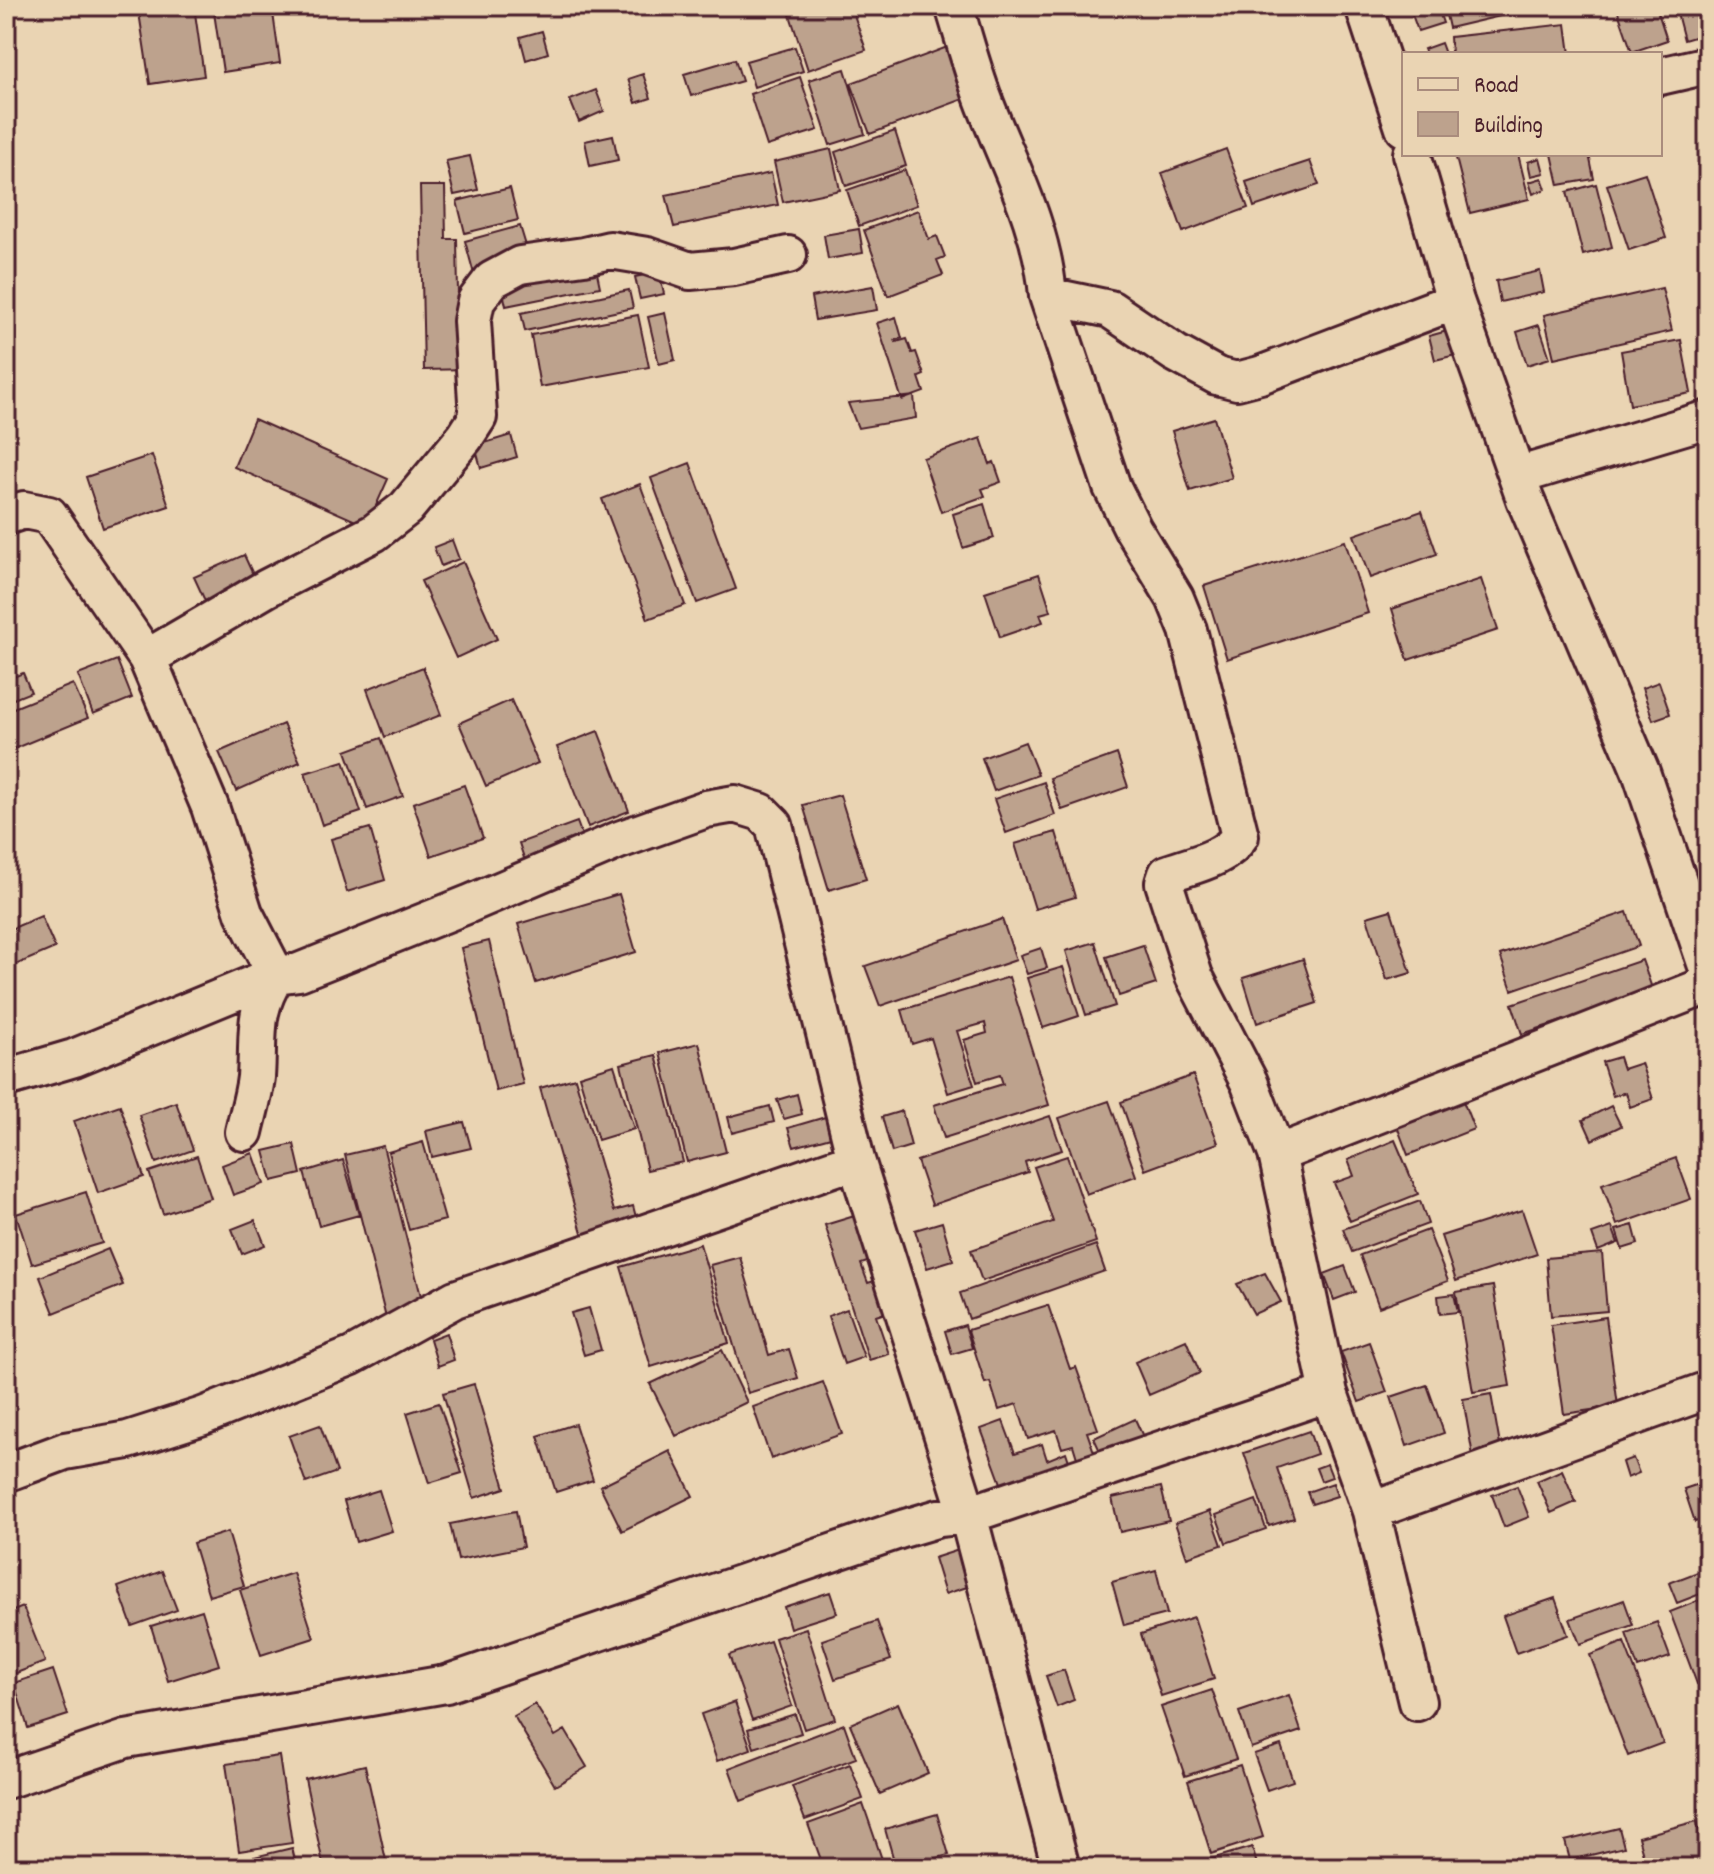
<svg xmlns="http://www.w3.org/2000/svg" width="1714" height="1874" font-family="Dekko,sans-serif">
<style>
.building{fill:#bda28d;stroke:#4a1f2b;stroke-width:2}
.lines{fill:none;stroke-linecap:round;stroke-linejoin:round}
.minor-casing{stroke:#4a1f2b;stroke-width:42}
.minor{stroke:#ead4b3;stroke-width:36}
</style>
<rect width="100%" height="100%" fill="#ead4b3"/>
<filter id="ink" filterUnits="userSpaceOnUse"><feTurbulence type="fractalNoise" baseFrequency=".0125" numOctaves="2"/><feDisplacementMap in="SourceGraphic" scale="16" xChannelSelector="R" yChannelSelector="G"/><feConvolveMatrix kernelMatrix="1 2 1 2 8 2 1 2 1" color-interpolation-filters="sRGB"/></filter>
<g filter="url(#ink)">
<path class="building" d="M138,6H194L204,76L150,84Z
M213,6H272L280,63L223,72Z
M809,6H851L866,50L808,70L789,12Z
M1409,6H1437L1443,23L1418,31Z
M1444,6H1543L1449,28Z
M1616,6H1656L1667,40L1632,52Z
M1675,6H1708V33L1684,40Z
M1566,24L1570,54H1451L1450,37Z
M542,31L548,53L526,60L520,37Z
M1441,43L1445,54H1426L1424,49Z
M950,46L969,97L870,134L851,83Z
M795,47L803,71L754,87L746,61Z
M735,59L742,81L691,96L684,74Z
M845,69L865,134L830,145L809,80Z
M643,74L651,98L636,103L628,79Z
M800,77L818,130L767,146L750,94Z
M596,90L604,111L579,122L570,100Z
M895,131L906,166L846,186L835,152Z
M613,135L618,160L590,166L585,141Z
M831,149L840,190L783,202L774,162Z
M1226,149L1248,208L1183,232L1162,173Z
M1455,154H1518L1529,199L1470,213Z
M1552,154H1589L1594,179L1559,185Z
M470,156L478,190L454,195L446,161Z
M1540,158L1544,173L1531,176L1528,162Z
M1310,161L1319,185L1254,207L1246,182Z
M905,170L917,205L859,226L847,190Z
M771,173L778,205L674,227L666,195Z
M1645,173L1666,238L1629,250L1607,185Z
M1542,178L1546,189L1533,194L1529,182Z
M1596,184L1612,247L1583,255L1567,192Z
M420,186H445L446,239H457L458,294H468L470,369L424,370Z
M510,188L518,220L465,233L457,201Z
M918,210L929,239L937,236L945,257L937,260L943,275L888,296L864,230Z
M520,226L530,259L474,274L465,241Z
M859,229L863,253L828,259L824,235Z
M596,268L600,287L506,306L502,287Z
M1540,271L1544,292L1500,302L1496,281Z
M659,272L664,294L640,299L635,277Z
M873,286L877,310L815,320L811,297Z
M1662,288L1672,331L1554,358L1544,315Z
M629,290L633,308L525,331L521,313Z
M665,313L675,360L659,364L648,317Z
M638,315L649,367L540,387L531,335Z
M896,317L902,338L895,340L896,342L907,339L912,353L916,352L924,375L919,377L924,392L902,400L877,323Z
M1539,325L1550,358L1527,365L1517,332Z
M1458,328L1464,353L1435,360L1429,336Z
M1681,340L1691,393L1630,405L1621,351Z
M914,396L916,418L858,428L848,403Z
M1214,418L1232,478L1190,491L1172,431Z
M254,419L388,479L367,526L234,467Z
M511,435L517,457L481,468L475,446Z
M981,438L990,464L994,462L1001,482L982,489L985,496L941,512L923,458Z
M152,455L169,506L103,528L86,477Z
M690,463L736,589L697,603L651,478Z
M640,484L685,605L648,619L602,499Z
M984,504L994,538L963,548L953,514Z
M1422,511L1437,554L1370,578L1354,535Z
M452,540L459,559L441,566L434,547Z
M1345,541L1368,613L1227,659L1204,586Z
M244,555L256,581L206,603L194,577Z
M463,562L497,639L456,658L421,581Z
M1039,574L1051,611L1040,614L1043,622L1000,637L985,592Z
M1481,579L1498,630L1408,660L1392,609Z
M117,660L132,698L93,714L78,675Z
M423,667L441,715L385,737L367,689Z
M23,673L31,692L6,702V680Z
M1659,682L1670,714L1653,720L1642,688Z
M73,684L88,718L6,752V711Z
M511,700L538,763L486,786L459,723Z
M283,724L300,762L236,791L219,752Z
M598,731L629,811L588,827L557,747Z
M381,738L403,796L367,809L346,751Z
M1025,742L1038,775L994,791L982,758Z
M1117,754L1128,787L1062,810L1050,778Z
M344,761L361,812L322,825L305,773Z
M1044,782L1055,815L1006,833L994,799Z
M464,785L483,838L431,856L413,803Z
M840,795L866,879L829,890L803,805Z
M577,822L588,852L529,873L519,843Z
M370,828L385,880L347,892L331,839Z
M1056,832L1075,897L1035,909L1015,844Z
M619,894L636,952L536,983L518,924Z
M1391,910L1411,973L1387,980L1367,917Z
M1627,912L1639,946L1512,990L1500,955Z
M41,916L55,948L6,969V931Z
M1002,919L1016,960L880,1006L865,966Z
M489,941L523,1084L496,1091L461,948Z
M1095,942L1115,1006L1086,1015L1066,951Z
M1143,945L1156,984L1119,996L1106,957Z
M1041,948L1047,968L1027,974L1020,955Z
M1303,959L1317,1003L1257,1023L1243,978Z
M1642,960L1653,991L1522,1034L1512,1004Z
M1063,967L1079,1016L1043,1028L1027,978Z
M1009,977L1049,1105L944,1138L934,1105L1003,1084L1000,1075L977,1082L964,1040L987,1033L985,1023L957,1031L974,1085L948,1093L931,1038L912,1044L902,1010Z
M699,1043L726,1152L687,1162L660,1053Z
M656,1055L683,1162L647,1170L621,1064Z
M1619,1057L1623,1069L1641,1063L1653,1099L1630,1107L1626,1092L1613,1096L1602,1062Z
M614,1065L634,1129L598,1140L579,1076Z
M1193,1075L1218,1143L1145,1170L1121,1102Z
M575,1078L614,1211L633,1206L639,1228L585,1243L540,1088Z
M797,1094L802,1114L784,1119L777,1100Z
M1109,1101L1136,1176L1086,1194L1059,1118Z
M1463,1101L1474,1129L1408,1155L1397,1126Z
M176,1102L193,1150L156,1163L139,1115Z
M120,1105L144,1177L98,1193L74,1121Z
M770,1106L774,1122L732,1133L728,1117Z
M1611,1106L1621,1126L1592,1140L1583,1120Z
M902,1111L911,1146L892,1152L882,1117Z
M832,1115L838,1135L794,1147L788,1128Z
M1050,1116L1062,1150L1025,1162L1028,1172L932,1205L917,1161Z
M464,1122L471,1148L432,1157L426,1131Z
M1395,1140L1418,1194L1350,1221L1334,1183L1354,1176L1348,1160Z
M423,1142L445,1220L409,1230L388,1152Z
M294,1144L301,1174L272,1181L264,1151Z
M383,1146L424,1308L386,1318L345,1155Z
M253,1153L264,1184L233,1195L222,1165Z
M197,1156L211,1198L163,1214L149,1172Z
M1067,1156L1096,1242L982,1281L971,1250L1053,1222L1034,1167Z
M1676,1158L1691,1199L1617,1225L1602,1184Z
M343,1160L359,1215L319,1226L304,1172Z
M86,1192L102,1243L32,1264L16,1214Z
M1420,1201L1428,1224L1352,1252L1343,1229Z
M1522,1210L1537,1254L1456,1281L1441,1236Z
M861,1214L876,1259L861,1264L868,1283L874,1281L885,1313L876,1316L889,1354L869,1360L825,1225Z
M255,1220L265,1245L242,1254L232,1229Z
M942,1222L953,1260L927,1268L915,1230Z
M1633,1225L1638,1244L1622,1249L1616,1230Z
M1612,1227L1618,1243L1598,1251L1592,1234Z
M1428,1230L1448,1281L1379,1307L1360,1255Z
M700,1244L729,1343L651,1367L621,1267Z
M1096,1245L1105,1271L969,1319L960,1293Z
M108,1249L123,1285L54,1313L40,1277Z
M1602,1253L1607,1311L1551,1316L1546,1258Z
M740,1257L769,1355L789,1349L798,1378L748,1393L710,1265Z
M1345,1266L1355,1292L1334,1300L1324,1274Z
M1265,1273L1281,1302L1254,1314L1237,1284Z
M1493,1286L1510,1386L1473,1392L1456,1292Z
M1454,1294L1458,1312L1440,1314L1438,1296Z
M1048,1305L1070,1369L1076,1367L1098,1429L1087,1432L1094,1452L1077,1458L1073,1445L1062,1448L1056,1430L1028,1439L1017,1404L999,1410L990,1382L985,1383L968,1330Z
M589,1308L601,1350L584,1355L571,1313Z
M847,1309L864,1357L844,1364L828,1316Z
M1606,1317L1618,1406L1564,1414L1551,1325Z
M965,1325L972,1348L952,1354L945,1331Z
M446,1333L454,1360L438,1366L430,1339Z
M1186,1340L1200,1373L1149,1395L1135,1362Z
M1369,1342L1387,1392L1359,1402L1341,1352Z
M722,1350L747,1402L676,1436L650,1384Z
M823,1382L842,1434L771,1459L753,1407Z
M474,1384L505,1488L474,1498L443,1393Z
M1427,1385L1444,1433L1407,1446L1391,1397Z
M1491,1394L1501,1451L1473,1456L1463,1399Z
M439,1403L462,1473L429,1483L407,1413Z
M1135,1419L1145,1441L1104,1460L1094,1438Z
M1003,1421L1015,1453L1042,1444L1047,1460L1066,1452L1071,1467L1053,1473L1052,1468L1002,1486L981,1429Z
M575,1424L593,1480L556,1492L538,1436Z
M320,1425L337,1472L306,1483L289,1436Z
M1309,1431L1317,1454L1277,1468L1294,1518L1269,1526L1244,1453Z
M670,1451L693,1496L622,1531L600,1486Z
M1633,1458L1639,1473L1627,1478L1622,1462Z
M1327,1464L1332,1477L1321,1481L1316,1468Z
M1562,1470L1576,1502L1551,1513L1537,1481Z
M1708,1481V1518L1695,1522L1684,1489Z
M1333,1483L1337,1496L1312,1504L1307,1492Z
M1517,1486L1529,1517L1504,1527L1492,1495Z
M1161,1487L1169,1521L1120,1532L1112,1498Z
M379,1490L392,1531L356,1542L344,1501Z
M1256,1500L1266,1529L1226,1543L1216,1515Z
M516,1511L523,1547L458,1560L450,1524Z
M1210,1511L1222,1545L1187,1557L1175,1523Z
M228,1532L244,1586L209,1596L193,1543Z
M968,1547L980,1583L945,1594L934,1558Z
M1708,1568V1591L1677,1603L1669,1583Z
M1156,1570L1167,1614L1124,1625L1112,1582Z
M162,1571L177,1610L132,1626L118,1587Z
M293,1573L314,1638L261,1655L240,1590Z
M830,1592L837,1613L790,1628L784,1607Z
M1708,1597V1680L1697,1684L1670,1612Z
M1555,1598L1568,1635L1516,1653L1503,1616Z
M1624,1600L1633,1625L1580,1644L1570,1619Z
M23,1607L45,1662L6,1677V1614Z
M202,1610L219,1665L168,1681L151,1626Z
M1194,1617L1214,1679L1161,1696L1141,1634Z
M877,1621L891,1660L835,1679L822,1640Z
M1657,1622L1670,1657L1638,1668L1626,1633Z
M806,1628L835,1719L804,1729L775,1638Z
M770,1641L792,1706L752,1720L729,1655Z
M1624,1642L1663,1743L1628,1756L1590,1655Z
M53,1670L68,1715L28,1728L14,1683Z
M1064,1670L1074,1700L1057,1707L1046,1676Z
M1212,1690L1236,1759L1185,1776L1161,1707Z
M1289,1695L1301,1731L1251,1748L1239,1712Z
M735,1702L751,1749L717,1761L701,1714Z
M898,1703L928,1773L880,1794L850,1724Z
M535,1704L555,1736L565,1730L587,1767L555,1786L514,1716Z
M795,1714L801,1733L754,1748L748,1729Z
M844,1724L856,1758L741,1801L729,1768Z
M1281,1745L1293,1781L1267,1790L1254,1754Z
M279,1756L292,1843L239,1851L226,1764Z
M850,1764L863,1799L805,1820L792,1786Z
M365,1765L387,1865L375,1868H324L305,1779Z
M1240,1765L1263,1837L1211,1854L1188,1781Z
M863,1804L885,1868H824L808,1824Z
M937,1814L949,1855L896,1868L885,1829Z
M1697,1821L1708,1868H1647L1638,1837Z
M1619,1828L1624,1847L1570,1860L1565,1841Z
M1252,1847L1258,1868H1203L1201,1862Z
M292,1848L297,1868H239L238,1861Z"/>
<g class="lines">
<defs>
<path id="minor" d="M954,6C965,41 974,77 988,111C1012,171 1043,230 1048,296L1112,487L1133,529L1175,598L1188,630L1240,836C1226,859 1192,865 1167,874L1164,883L1194,976L1249,1082L1277,1154L1329,1393L1371,1511L1417,1702
M1364,6L1404,128
M1660,76L1708,65
M1412,154L1455,301L1525,499L1641,772L1708,969
M1048,296L1110,309L1175,353L1217,376L1237,381L1260,375L1455,301
M1517,476L1708,419
M6,516L24,510L49,515L147,658L210,807L244,913L276,975L299,972L469,904L619,840L706,809L735,804L761,812L774,825L856,1160L968,1515L1061,1868
M147,658L267,588L374,533L406,508L465,437L478,417L472,321L476,301L492,280L520,265L584,256L610,250L647,256L690,271L734,267L788,255
M6,1078L74,1058L276,975
M244,1132C248,1114 254,1095 256,1077C259,1033 252,1014 276,975
M1277,1154L1708,985
M6,1473L65,1451L128,1440L203,1416L352,1356L455,1299L856,1160
M1371,1511L1708,1390
M6,1780L126,1739L446,1684L902,1529L939,1518L968,1515L1329,1393"/>
</defs>
<use href="#minor" class="minor-casing"/>
<use href="#minor" class="minor"/>
</g>
</g>
<rect width="1714" height="1874" fill="none" stroke="#ead4b3" stroke-width="32"/>
<rect x="16" y="16" width="1682" height="1842" fill="none" stroke="#4a1f2b" stroke-width="3" filter="url(#ink)"/>
<rect x="1402" y="52" width="260" height="104" fill="#ead4b3" stroke="#aa8c7d" stroke-width="2"/>
<rect x="1418" y="78" width="40" height="12" fill="#ead4b3" stroke="#aa8c7d" stroke-width="2"/>
<text x="1474" y="92" font-size="24" fill="#4a1f2b">Road</text>
<rect x="1418" y="112" width="40" height="24" fill="#bda28d" stroke="#aa8c7d" stroke-width="2"/>
<text x="1474" y="132" font-size="24" fill="#4a1f2b">Building</text>
</svg>
